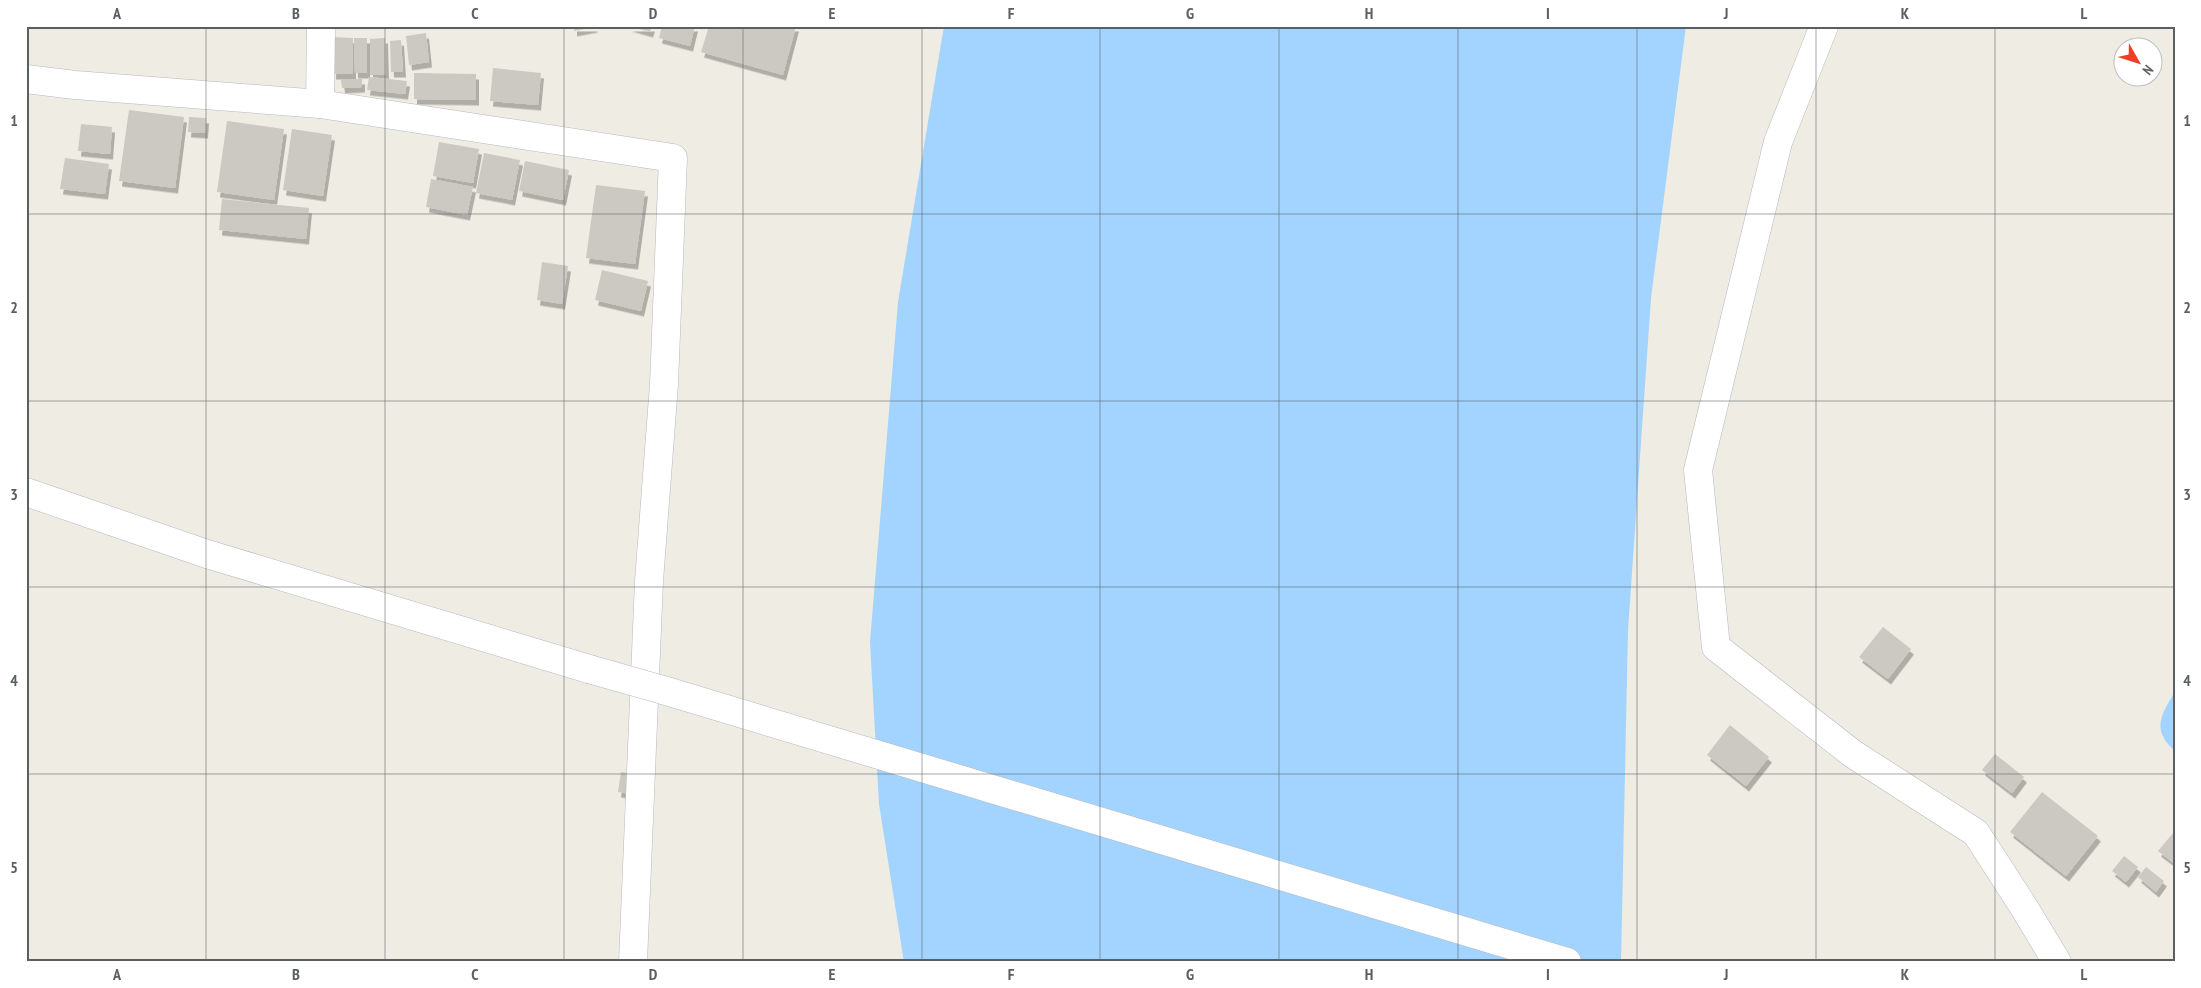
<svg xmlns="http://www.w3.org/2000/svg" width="2201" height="988" font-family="'PT Sans Narrow',sans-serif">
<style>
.water{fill:#a2d4ff}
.building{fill:#cbc9c2;filter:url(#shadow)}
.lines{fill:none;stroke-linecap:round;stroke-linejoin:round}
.street-casing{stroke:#b5b8bd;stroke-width:29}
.secondary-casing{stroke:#b6b9c0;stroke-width:29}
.street{stroke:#fff;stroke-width:28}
.secondary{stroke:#fff;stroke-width:28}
.secondary-bridge-casing{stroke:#b6b9c0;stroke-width:29;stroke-linecap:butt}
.secondary-bridge{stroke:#fff;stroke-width:28}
.grid{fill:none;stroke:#5b5f64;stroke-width:1;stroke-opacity:0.55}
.neatline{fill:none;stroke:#5b5f64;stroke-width:2}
.grid-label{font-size:16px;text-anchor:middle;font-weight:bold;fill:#5b5f64}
</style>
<defs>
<filter id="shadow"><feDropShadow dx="3" dy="5.5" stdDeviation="0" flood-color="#0004"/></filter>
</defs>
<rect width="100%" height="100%" fill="#eeece3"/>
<path class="water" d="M944,26H1686L1651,298L1628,630L1621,962H904L879,804L870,642L898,302Z
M2175,691V751C2150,729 2162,715 2175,691Z"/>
<path class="building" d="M574,26H594L595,27L574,31Z
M629,26H652L650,32Z
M662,26H695L690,46L659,38Z
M709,26H796L783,75L701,52Z
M426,33L429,62L409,65L406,36Z
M334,37L353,38V74H333Z
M354,38H367V73H355Z
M385,38L386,75H370V39Z
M401,40L403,72H391L390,41Z
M493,68L541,73L538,105L490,101Z
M414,73L476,74V100L414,99Z
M369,77L407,81L405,94L367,90Z
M341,79H362V87L342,88Z
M129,110L184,117L175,188L119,181Z
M189,117L206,118L205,133L188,132Z
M227,121L284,129L274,200L217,192Z
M81,124L112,127L110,154L78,151Z
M292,129L332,135L323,196L283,190Z
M439,142L479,149L473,183L433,176Z
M484,153L520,160L512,200L476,193Z
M65,158L109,164L105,194L60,189Z
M525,161L569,170L563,200L519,191Z
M431,179L473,187L467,215L426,207Z
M596,185L645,191L635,264L586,258Z
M222,199L309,208L306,239L219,230Z
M542,262L568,266L562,304L537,300Z
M602,270L648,281L641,311L595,300Z
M1883,627L1911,649L1888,679L1859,657Z
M1730,725L1769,757L1746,786L1707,755Z
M1995,754L2024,777L2012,793L1982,770Z
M621,772L634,774L631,794L618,792Z
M2042,792L2098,836L2066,876L2010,832Z
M2174,832H2175V864L2158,851Z
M2124,856L2138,867L2126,882L2112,871Z
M2146,867L2164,881L2156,892L2138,877Z"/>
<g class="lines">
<defs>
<path id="street" d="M1824,26L1778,142L1698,470L1716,647L1853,754L1976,833L2025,909L2057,962
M320,104L321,26"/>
<path id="secondary" d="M26,79L75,85L320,104L673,158L664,384L649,581L633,962
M26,492L207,554L589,669
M663,690L1567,962"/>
</defs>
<use href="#street" class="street-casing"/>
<use href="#secondary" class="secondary-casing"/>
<use href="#street" class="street"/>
<use href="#secondary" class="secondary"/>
<defs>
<path id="secondary-bridge" d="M589,669L663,690"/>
</defs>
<use href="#secondary-bridge" class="secondary-bridge-casing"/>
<use href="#secondary-bridge" class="secondary-bridge"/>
</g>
<path class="grid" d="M206,26V962M385,26V962M564,26V962M743,26V962M922,26V962M1100,26V962M1279,26V962M1458,26V962M1637,26V962M1816,26V962M1995,26V962M26,214H2175M26,401H2175M26,587H2175M26,774H2175"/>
<rect width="2201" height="988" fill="none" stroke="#ffffff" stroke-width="55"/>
<g transform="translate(2138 62) rotate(129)"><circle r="24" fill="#ffffff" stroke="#bdbfc1"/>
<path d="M0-4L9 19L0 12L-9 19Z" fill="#ef3d28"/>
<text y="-8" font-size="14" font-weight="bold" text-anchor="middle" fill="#5b5f64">N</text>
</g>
<rect x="28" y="28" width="2146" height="932" class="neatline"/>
<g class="grid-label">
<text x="117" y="19">A</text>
<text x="296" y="19">B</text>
<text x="475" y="19">C</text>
<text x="653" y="19">D</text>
<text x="832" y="19">E</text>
<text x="1011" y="19">F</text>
<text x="1190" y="19">G</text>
<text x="1369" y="19">H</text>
<text x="1548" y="19">I</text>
<text x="1726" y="19">J</text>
<text x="1905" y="19">K</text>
<text x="2084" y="19">L</text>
<text x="14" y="126">1</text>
<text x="2187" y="126">1</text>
<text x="14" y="313">2</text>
<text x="2187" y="313">2</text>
<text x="14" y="500">3</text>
<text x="2187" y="500">3</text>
<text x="14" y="686">4</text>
<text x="2187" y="686">4</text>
<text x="14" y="873">5</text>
<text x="2187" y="873">5</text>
<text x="117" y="980">A</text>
<text x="296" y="980">B</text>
<text x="475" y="980">C</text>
<text x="653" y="980">D</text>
<text x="832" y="980">E</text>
<text x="1011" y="980">F</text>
<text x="1190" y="980">G</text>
<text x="1369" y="980">H</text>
<text x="1548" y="980">I</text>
<text x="1726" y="980">J</text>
<text x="1905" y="980">K</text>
<text x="2084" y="980">L</text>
</g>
</svg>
